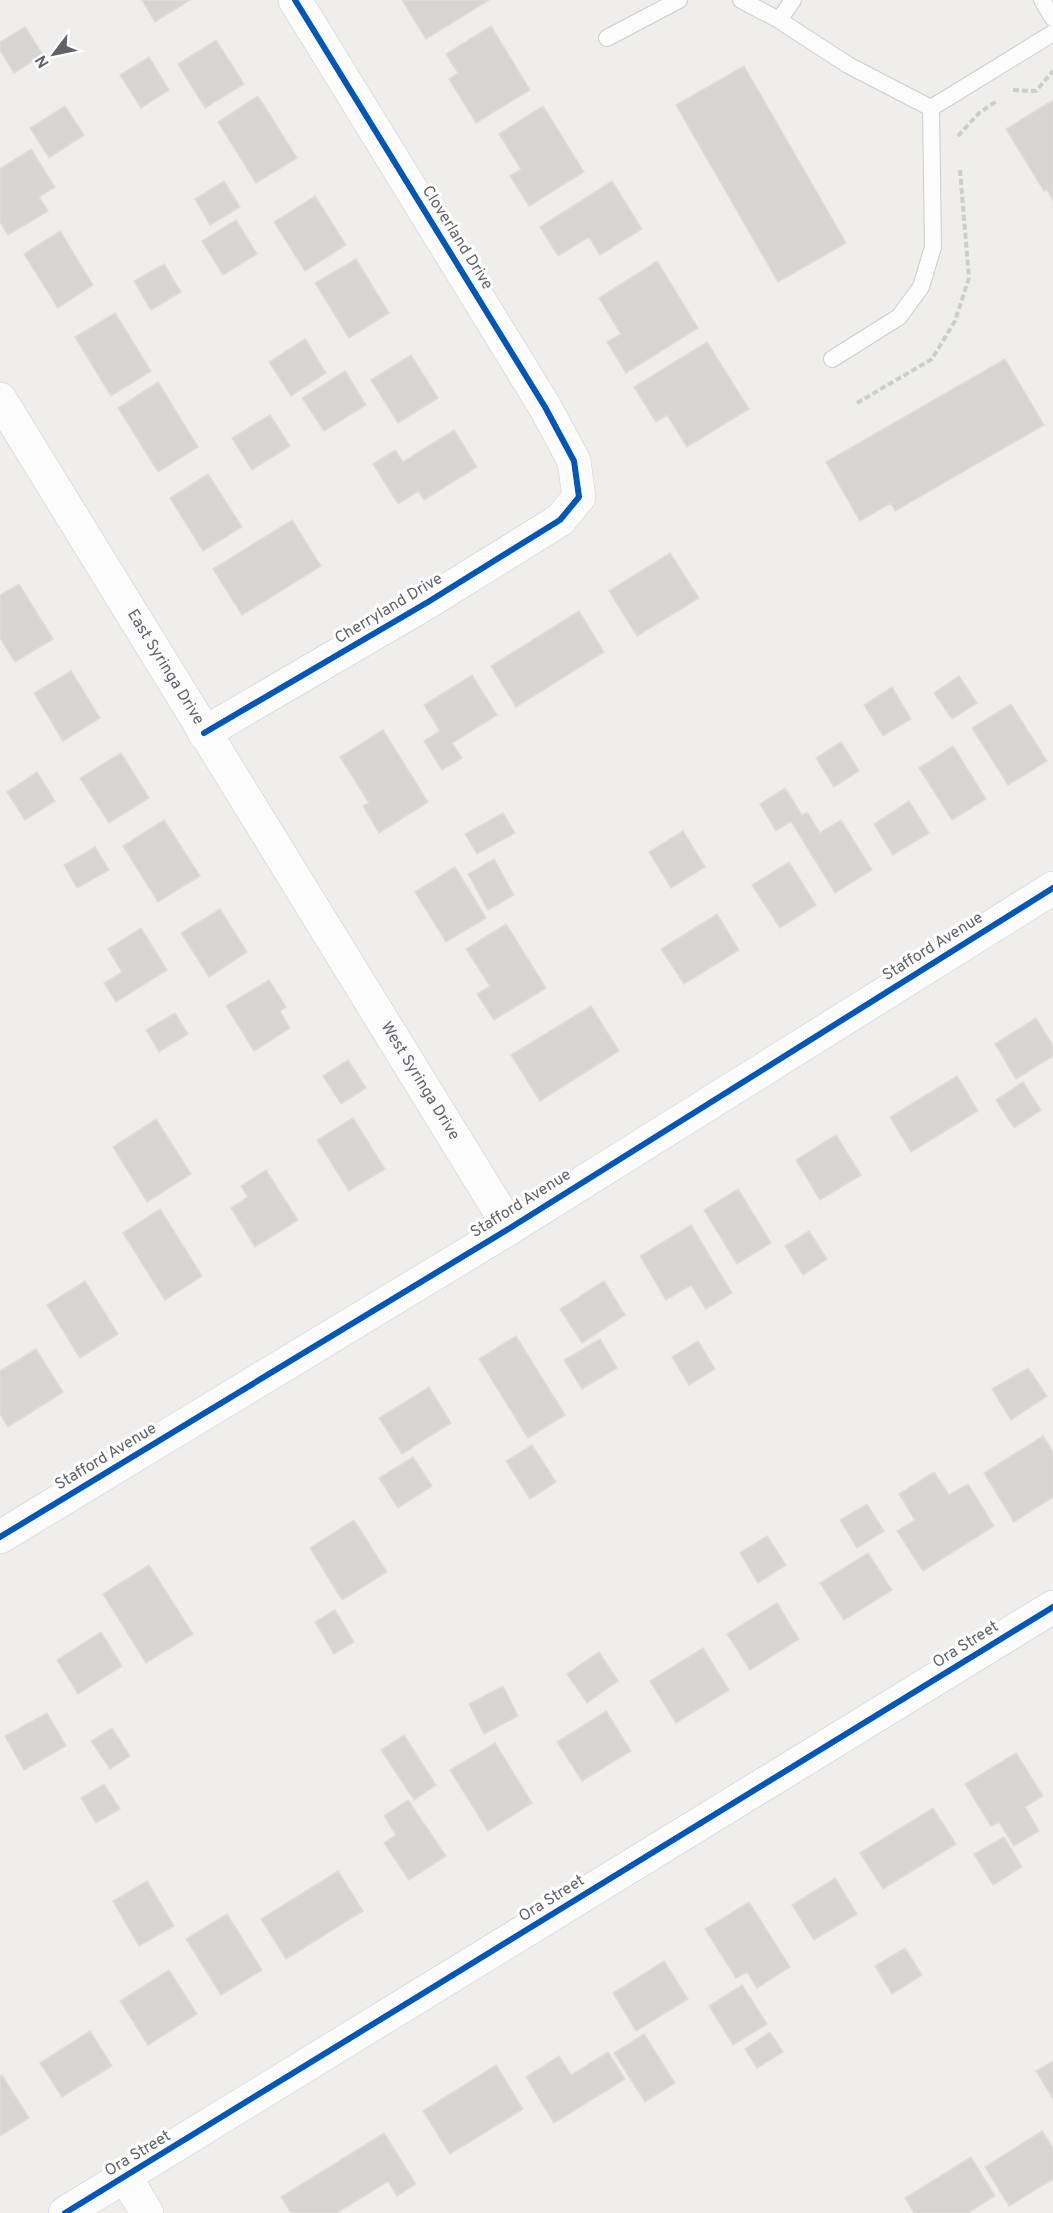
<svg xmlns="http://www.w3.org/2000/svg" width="1053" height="2213" font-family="Overpass,sans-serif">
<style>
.building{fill:#d6d5d3;stroke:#deddd9;stroke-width:1.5}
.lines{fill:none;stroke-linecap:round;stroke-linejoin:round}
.service-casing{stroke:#cbcccc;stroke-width:18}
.minor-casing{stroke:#cbcccc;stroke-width:34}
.path{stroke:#cacfcc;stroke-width:4;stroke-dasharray:6 3;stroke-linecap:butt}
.service{stroke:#fdfcfc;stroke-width:16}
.minor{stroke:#fdfcfc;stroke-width:33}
.cycleway-casing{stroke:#fff;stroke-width:10}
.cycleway{stroke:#0057b8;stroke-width:6}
.labels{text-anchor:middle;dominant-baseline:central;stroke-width:6;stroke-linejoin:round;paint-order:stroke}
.street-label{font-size:16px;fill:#5f6368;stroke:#fff}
</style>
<rect width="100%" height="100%" fill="#efeeea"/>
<path class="building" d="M142,0H190L155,22Z
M402,0H489L426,39Z
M491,26L530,90L476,123L449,79L458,73L446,54Z
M25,27L43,55L14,73L0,50V42Z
M216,40L244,84L205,108L178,64Z
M149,57L169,90L141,108L120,75Z
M744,66L846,243L778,282L676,105Z
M258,96L297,158L256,183L218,122Z
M1053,100V200L1047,190L1044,191L1006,129Z
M65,106L84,135L49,158L30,128Z
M543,106L584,172L529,206L510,176L521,169L499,134Z
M31,149L55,187L39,197L48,211L8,235L0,222V169Z
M224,181L240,207L210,225L195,199Z
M612,181L642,229L600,255L589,237L558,256L540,227Z
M315,196L346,245L305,271L274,222Z
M236,220L257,254L223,275L202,241Z
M60,231L93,285L58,308L24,254Z
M356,259L389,313L349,338L315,283Z
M657,261L698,328L626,373L607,342L621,334L599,298Z
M164,264L181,292L151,310L134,281Z
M115,313L151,371L111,396L75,337Z
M305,339L326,373L291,396L269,362Z
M707,342L749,409L687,447L667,415L656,422L634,387Z
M411,355L438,398L398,423L371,380Z
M1005,359L1044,425L895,511L891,503L860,521L826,462Z
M345,371L366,405L324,431L302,398Z
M158,382L198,447L158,472L118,408Z
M270,415L290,446L252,470L232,438Z
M454,430L477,467L424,500L418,491L398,504L373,464L395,450L403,462Z
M208,474L242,527L203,551L170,498Z
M292,520L321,566L242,615L213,569Z
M670,553L699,598L637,636L609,591Z
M19,584L53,639L15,662L0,638V595Z
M579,611L604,652L516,707L491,666Z
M71,671L100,718L63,741L34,693Z
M472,675L497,715L452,743L462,758L442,770L424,741L440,731L424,705Z
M959,676L977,703L952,719L934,693Z
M892,687L911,719L883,736L864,705Z
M1011,704L1047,761L1008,785L972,728Z
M383,730L428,802L379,833L363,806L369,803L340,757Z
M841,742L859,771L834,787L816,758Z
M953,746L986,799L952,820L919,768Z
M121,753L149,798L109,823L80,778Z
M37,772L55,801L25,820L7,792Z
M785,788L802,815L807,812L820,833L841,820L872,870L835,893L791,821L776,831L760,804Z
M909,801L929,833L893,855L874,824Z
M503,813L515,833L477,854L465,834Z
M164,820L200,876L158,902L123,846Z
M683,831L705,867L671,888L649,852Z
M95,847L109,870L77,888L64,865Z
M494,859L514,895L488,910L468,874Z
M789,862L816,905L780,928L752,885Z
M455,867L486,918L446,942L415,892Z
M220,909L247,952L209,977L181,933Z
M717,914L739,950L684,984L661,949Z
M506,924L546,988L494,1020L477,994L490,986L466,949Z
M141,928L167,970L116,1002L104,983L122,972L108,949Z
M269,980L286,1007L280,1011L290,1028L254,1051L226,1006Z
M591,1006L619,1051L540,1101L511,1055Z
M175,1013L188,1034L159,1052L146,1030Z
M1036,1018L1053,1046V1056L1016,1079L995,1044Z
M348,1060L366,1088L341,1104L323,1076Z
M957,1076L978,1111L911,1152L890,1117Z
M1023,1082L1041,1110L1014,1128L996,1100Z
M353,1118L385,1169L349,1191L317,1140Z
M156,1119L191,1174L147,1202L113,1147Z
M836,1135L861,1175L820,1200L796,1160Z
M266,1170L298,1220L255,1247L231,1208L248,1197L241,1186Z
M738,1189L771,1243L737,1264L704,1210Z
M160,1209L202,1276L165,1300L123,1233Z
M691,1225L732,1293L706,1309L691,1285L666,1300L640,1256Z
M809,1231L827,1259L803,1275L785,1246Z
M85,1281L118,1334L80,1358L47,1305Z
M604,1281L625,1315L582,1343L560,1309Z
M516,1336L565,1415L528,1438L479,1359Z
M600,1339L617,1368L582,1389L564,1360Z
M698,1341L715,1369L689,1385L672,1357Z
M36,1349L63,1392L8,1427L0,1414V1371Z
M1028,1368L1047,1396L1011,1420L992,1389Z
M429,1387L451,1423L402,1454L379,1418Z
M1043,1436L1053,1452V1497L1014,1522L984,1473Z
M532,1445L556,1482L530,1499L506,1461Z
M413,1457L432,1486L398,1508L379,1478Z
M934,1472L949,1495L968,1484L994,1526L923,1571L897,1531L915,1520L899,1494Z
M867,1504L884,1531L857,1548L840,1520Z
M354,1520L387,1572L342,1600L310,1548Z
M767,1536L786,1565L758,1583L740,1553Z
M868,1553L892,1590L844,1620L820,1583Z
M149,1565L193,1634L146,1663L103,1594Z
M777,1603L799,1639L750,1670L727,1634Z
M335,1610L354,1642L334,1654L315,1622Z
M101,1632L122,1666L78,1694L57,1660Z
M703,1648L729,1690L676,1723L650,1681Z
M599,1652L618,1681L587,1703L567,1674Z
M503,1686L518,1716L484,1734L469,1704Z
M606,1711L631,1751L582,1781L557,1742Z
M47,1713L66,1746L24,1770L5,1736Z
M112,1728L130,1756L110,1769L91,1741Z
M404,1735L436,1785L414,1800L381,1750Z
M495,1743L532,1803L488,1831L450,1770Z
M1016,1753L1043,1796L1025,1807L1039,1831L1014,1846L999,1822L991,1826L965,1784Z
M104,1784L120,1809L96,1823L81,1798Z
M408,1800L446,1856L409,1880L384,1843L396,1835L384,1816Z
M933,1808L956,1844L883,1889L860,1853Z
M1004,1837L1022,1867L993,1885L974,1854Z
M338,1871L363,1911L286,1959L261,1919Z
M835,1878L857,1914L814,1940L792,1905Z
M147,1881L174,1926L139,1946L113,1901Z
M749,1902L790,1967L757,1988L747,1972L736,1978L705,1929Z
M227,1914L262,1970L221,1995L186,1939Z
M905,1948L922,1975L892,1994L875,1966Z
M664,1961L688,1999L636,2031L613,1993Z
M169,1970L197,2014L148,2045L120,2001Z
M742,1985L767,2024L733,2045L709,2006Z
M90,2031L112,2066L62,2097L40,2063Z
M770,2032L783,2052L757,2068L745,2049Z
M644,2034L675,2083L645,2102L614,2053Z
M608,2052L625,2079L554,2123L526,2077L559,2056L571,2075Z
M1053,2061V2099L1036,2071Z
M496,2065L523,2109L450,2154L423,2111Z
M2,2075L29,2118L0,2136V2077Z
M1042,2131L1053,2148V2179L1009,2206L985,2167Z
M384,2133L416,2184L397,2196L388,2181L337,2213H291L281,2197Z
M971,2157L995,2196L968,2213H914L905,2198Z"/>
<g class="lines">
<defs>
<path id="service" d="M741,0L779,20L848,65L931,108L933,247L921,287L899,317L832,359
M1042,0L1053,18
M779,20L793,0
M607,38L679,0
M931,108L1053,33"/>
<g id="minor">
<path id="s1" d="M0,399L510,1228"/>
<path d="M204,733L428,602L560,520L579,497L574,461L545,407L295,0"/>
<path d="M0,1537L510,1228L1053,888"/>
<path d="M126,2178L147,2213"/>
<path d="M65,2213L1053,1607"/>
</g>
</defs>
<use href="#service" class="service-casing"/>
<use href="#minor" class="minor-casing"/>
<path class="path" d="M1013,90L1036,91L1053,71
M958,136L979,113L997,101
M857,403L932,359L955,321L969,278L960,170"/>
<use href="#service" class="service"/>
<use href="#minor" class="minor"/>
<defs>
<path id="cycleway" d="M204,733L428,602L560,520L579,497L574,461L545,407L295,0
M0,1537L510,1228L1053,888
M65,2213L1053,1607"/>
</defs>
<use href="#cycleway" class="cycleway-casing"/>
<use href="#cycleway" class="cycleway"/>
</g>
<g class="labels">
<g class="street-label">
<text transform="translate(457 238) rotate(58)">Cloverland Drive</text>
<text transform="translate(389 609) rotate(-31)">Cherryland Drive</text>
<text stroke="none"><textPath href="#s1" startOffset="315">East Syringa Drive</textPath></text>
<text transform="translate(933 947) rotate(-32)">Stafford Avenue</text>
<text stroke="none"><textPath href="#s1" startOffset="801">West Syringa Drive</textPath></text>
<text transform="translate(521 1204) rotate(-32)">Stafford Avenue</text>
<text transform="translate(106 1457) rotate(-31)">Stafford Avenue</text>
<text transform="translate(966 1645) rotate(-32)">Ora Street</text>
<text transform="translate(552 1899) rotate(-32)">Ora Street</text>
<text transform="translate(138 2154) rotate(-31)">Ora Street</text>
</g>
</g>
<g transform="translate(54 54) rotate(238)" stroke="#ffffff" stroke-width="4.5" paint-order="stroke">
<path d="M0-4.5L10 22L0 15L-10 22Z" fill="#5f6368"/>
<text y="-9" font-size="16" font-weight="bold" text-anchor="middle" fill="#5f6368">N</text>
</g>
</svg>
